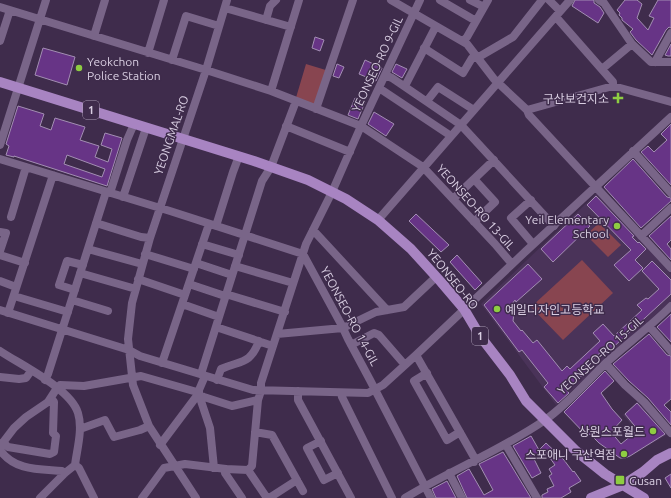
<svg xmlns="http://www.w3.org/2000/svg" width="671" height="498" font-family="Ubuntu,'Noto Sans KR',sans-serif">
<style>
.built{fill:#4a3359}
.green{fill:#884550}
.building{fill:#673486;stroke:#a38eb3;fill-rule:evenodd}
.lines{fill:none;stroke-linecap:round;stroke-linejoin:round}
.minor{stroke:#796588;stroke-width:8}
.major{stroke:#a884c2;stroke-width:10}
.poi-dot{fill:#8ecd42;stroke:#3f2c4c;stroke-width:1.5}
.labels{text-anchor:middle;dominant-baseline:central;stroke-width:3;stroke-linejoin:round;paint-order:stroke}
.shield{fill:#3f2c4c;stroke:#ab9db5;stroke-width:1}
.shield-label{font-size:11px;font-weight:bold;fill:#d9cee2}
.poi-label{font-size:12px;fill:#d9cee2;stroke:#3f2c4c;text-anchor:end}
.street-label{font-size:12px;fill:#d9cee2;stroke:#3f2c4c}
</style>
<rect width="100%" height="100%" fill="#3f2c4c"/>
<path class="built" d="M597,193L671,274V301L556,405L481,304Z
M639,400L670,433L649,445L623,415Z"/>
<path class="green" d="M306,64L329,71L315,108L295,101Z
M599,223L621,245L608,257L586,235Z
M582,260L613,293L563,340L531,307Z"/>
<path class="building" d="M575,0H594V3L600,7L604,13L598,23L572,6Z
M625,0H637L642,4L637,18L648,30L654,18L649,16L658,0H671V28L669,27L666,30L652,55L636,40L630,32L633,29L622,20V18L619,15L620,13L617,10Z
M315,37L324,40L320,51L312,48Z
M671,44V56H668L665,55Z
M43,48L75,57L67,85L35,75Z
M365,60L382,68L376,81L359,74Z
M337,64L344,67L339,78L333,76Z
M396,64L407,69L402,78L392,72Z
M355,98L365,102L358,119L348,115Z
M18,106L44,114L40,126L51,130L55,118L85,127L80,140L99,146L95,157L108,162L112,149L101,145L105,133L122,138L107,186L14,156V157L6,155L9,146L6,144ZM67,155L105,169L102,177L64,164Z
M374,112L394,124L386,136L368,124Z
M671,124V185L641,152L648,146L654,152L667,140L661,134Z
M633,159L667,197L671,198V201L641,228L604,187Z
M596,196L634,236L632,237L638,243L639,242L646,249L635,260L643,268L629,281L614,265L631,250L587,205Z
M416,214L449,245L441,252L409,221Z
M578,214L590,226L553,262L541,249Z
M671,216V240L667,244L671,249V260L649,236Z
M457,255L482,283L475,290L450,262Z
M652,261L671,280V294L608,352L605,348L585,367L587,371L566,390L569,393L558,403L544,387L548,383L522,350L519,352L484,305L528,264L542,279L516,302L515,300L506,312L514,313L513,321L521,331L522,330L533,343L537,340L562,371L567,366L570,369L600,341L593,333L603,324L614,336L642,310L637,305L646,298L648,299L659,289L642,271Z
M671,314V342L657,327Z
M649,334L667,355L671,356V399L664,405L671,412V425L648,398L629,381L613,364Z
M605,371L614,381L601,393L612,409L622,420L611,432L621,444L638,430L625,414L637,403L665,434L630,456L625,458H620L599,443L590,434L587,436L564,412Z
M531,436L539,450L546,443L564,460L573,472L574,471L581,481L569,488L571,492L561,498H542V495L548,492L547,489L554,486L549,476L552,474L549,469L555,465L545,451L533,457L541,473L532,478L513,446Z
M503,452L531,498H467L457,476L469,469L484,495L493,490L479,464Z
M671,474V488L665,478Z
M447,481L456,498H436L432,489Z"/>
<g class="lines">
<path class="minor" d="M391,0L467,44L494,79L527,110L529,115L671,268
M440,0L476,21
M470,0L484,7
M549,0L560,11
M599,0L604,3L632,44L651,62H671
M0,7L206,70L271,91L361,126L423,167L495,244L512,264
M225,8L291,27
M556,17L613,82V86
M266,20L270,6L276,0
M94,36L105,0
M0,41L10,10
M463,41L467,37L488,0
M424,48L463,73L472,58H477L513,37L542,0
M148,53L164,0
M172,60L186,16L219,26
M655,62L671,33
M602,69L632,44
M385,75L392,78L461,125L554,226
M405,86L436,26
M379,88L451,136
M271,91L299,0
M427,101L438,87L474,110
M316,109L353,0
M527,110L613,86L671,102
M286,126L350,152
M0,145L46,0
M633,151L671,193
M0,159L170,211L303,254L341,324L348,339L370,380L431,498
M474,179L495,202L474,222
M110,193L127,140L134,124
M123,197L146,128
M453,199L494,160
M531,200L511,218L533,244
M11,217L26,167
M378,220L570,0
M96,223L141,237L150,238
M216,226L233,172L239,156
M313,230L387,310
M0,232L6,233L0,251
M641,236L671,208
M202,244L239,255
M88,249L142,264
M145,254L194,269
M0,255L25,263
M196,263L232,275
M235,266L293,283
M80,273L136,289
M138,279L185,295
M0,281L16,287
M189,284L222,295H229L285,312
M75,290L59,285L67,261L83,265
M14,296L68,312
M72,300L108,311
M182,304L219,317
M0,310L129,350L140,356L253,390L368,393L383,385L416,355L526,251L671,117
M8,313L53,175
M649,326L671,351
M216,327L273,346
M277,334L343,328L376,312L404,307L436,277
M351,345L374,333L379,335L405,365
M0,351C21,365 71,389 78,413C83,429 77,449 75,465
M416,355L474,457V462
M162,363L209,224
M606,364L625,385L644,402L671,433
M427,373L414,381L447,440L460,432
M201,374L262,181L271,167L296,101
M205,376L199,390V395L210,428L214,468
M0,377L19,379L26,378L31,371
M45,380L48,374L106,192
M217,380L221,369C241,360 250,365 259,341
M57,388L60,385L84,386L141,376L197,392L199,395
M298,391V400L351,498
M341,393L342,397L392,498
M80,429L105,420L114,437L140,430L149,426
M255,432L272,435L303,491
M321,441L307,448L324,480L338,473
M3,442L8,447L50,454L54,452L56,436L53,433L54,402L51,398
M1,445L14,428L26,417L48,402L57,388
M160,445L196,397L199,395L204,397L232,406L258,400
M506,445L537,498
M0,450C15,471 39,469 62,471L65,473
M75,465L79,468L94,498
M226,469L225,473L242,498
M248,470L252,466L258,400L261,391V383L306,244L332,192L361,126L420,0
M248,470L267,498
M449,473L462,498
M40,498L65,473L75,465
M142,498L164,468L185,464L226,469L248,470
M196,498L149,426L133,385L128,339L132,303L150,238L206,70L227,0
M269,498L297,480
M405,498C451,470 500,451 545,420C568,404 587,381 607,362C628,343 651,326 671,306"/>
<path class="major" d="M0,82L254,161L308,180L346,199L378,220L411,249L441,282L464,309L480,336L510,375L526,401L576,451L595,466L605,474L644,498
M591,498L623,485L643,472L657,460L671,453"/>
</g>
<g class="poi-dot">
<circle cx="79" cy="68" r="4"/>
<path d="M616 92h4v4h4v4h-4v4h-4v-4h-4v-4h4z"/>
<circle cx="617" cy="226" r="4"/>
<circle cx="497" cy="309" r="4"/>
<circle cx="653" cy="431" r="4"/>
<circle cx="624" cy="454" r="4"/>
<rect x="615" y="475" width="10" height="10" rx="2"/>
</g>
<g class="labels">
<g class="shield">
<rect x="83" y="101" width="16" height="18" rx="3"/>
<rect x="472" y="327" width="16" height="18" rx="3"/>
</g>
<g class="shield-label">
<text x="91" y="110">1</text>
<text x="480" y="336">1</text>
</g>
<g class="poi-label">
<text x="87" y="61" text-anchor="start">Yeokchon<tspan x="87" dy="14">Police Station</tspan></text>
<text x="609" y="98">구산보건지소</text>
<text x="609" y="219">Yeil Elementary<tspan x="609" dy="14">School</tspan></text>
<text x="505" y="309" text-anchor="start">예일디자인고등학교</text>
<text x="645" y="431">상원스포월드</text>
<text x="616" y="454">스포애니 구산역점</text>
<text x="629" y="480" text-anchor="start">Gusan</text>
</g>
<g class="street-label">
<text transform="translate(377 64) rotate(-65)">YEONSEO-RO 9-GIL</text>
<text transform="translate(171 135) rotate(-71)">YEONGMAL-RO</text>
<text transform="translate(476 207) rotate(48)">YEONSEO-RO 13-GIL</text>
<text transform="translate(453 279) rotate(51)">YEONSEO-RO</text>
<text transform="translate(350 316) rotate(62)">YEONSEO-RO 14-GIL</text>
<text transform="translate(600 355) rotate(-42)">YEONSEO-RO 15-GIL</text>
</g>
</g>
</svg>
